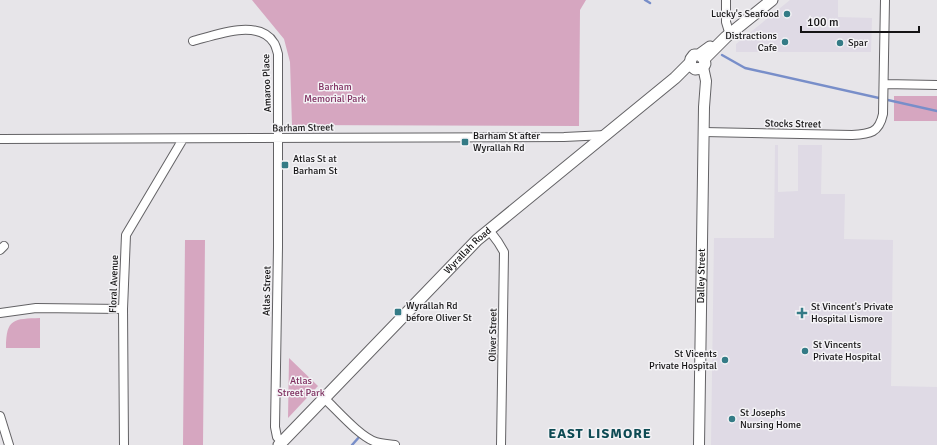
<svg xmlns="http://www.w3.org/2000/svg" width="937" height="445" font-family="Signika,sans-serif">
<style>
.built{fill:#dfdae5}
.green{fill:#d6a6c0}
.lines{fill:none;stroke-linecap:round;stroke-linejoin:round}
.stream{stroke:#788ec9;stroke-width:2.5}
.minor-casing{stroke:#636265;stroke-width:10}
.tertiary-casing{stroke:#636265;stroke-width:12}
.secondary-casing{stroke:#636265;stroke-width:13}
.minor{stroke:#fff;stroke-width:8}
.tertiary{stroke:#fff;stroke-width:10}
.secondary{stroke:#fff;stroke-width:11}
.poi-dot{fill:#347b86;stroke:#f4f3f6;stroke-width:1.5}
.labels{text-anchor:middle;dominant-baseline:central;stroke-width:3;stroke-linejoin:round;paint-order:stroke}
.poi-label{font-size:10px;fill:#151415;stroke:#f4f3f6;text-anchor:start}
.street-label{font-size:10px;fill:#151415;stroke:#f4f3f6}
.park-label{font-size:10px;fill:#803262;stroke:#f4f3f6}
.district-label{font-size:14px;font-weight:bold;letter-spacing:1px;fill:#0e4b54;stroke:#f4f3f6}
</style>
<rect width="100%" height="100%" fill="#e7e5e9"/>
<path class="built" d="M790,0H838V17L872,18L871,52H736V44Z
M775,145H778V192L798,191V145H822L821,194H845L844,239L893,240L891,386L937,387V445H711L714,238H774Z"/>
<path class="green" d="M252,0H586L580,10L579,126L292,125L290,62L284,39Z
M894,96H937V121H894Z
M185,240H205L203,445H183Z
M40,318V348H6C6,318 14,319 40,318Z
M289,358L318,386L288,418Z"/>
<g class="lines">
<path class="stream" d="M645,0L650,3
M722,55L745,68L937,111
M352,445L360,436"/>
<defs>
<path id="minor" d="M726,0V22L730,35
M193,41C215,35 259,18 274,43C276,46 277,51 278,54V247L275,427L277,437L282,442
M884,84L937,85
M704,132L852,135C870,134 879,133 883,114L885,0
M0,139L564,137L606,135
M489,230L498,242L504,252L501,445
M0,250L4,246
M0,313L36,308L123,309
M324,398C337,410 360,437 376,442C382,444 389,444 395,445
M0,416L9,445
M124,445L123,309L126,235L183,139"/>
<g id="tertiary">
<path id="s1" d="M699,445L704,107L706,81L703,67"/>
</g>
<g id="secondary">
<path d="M700,55L704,59L705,64L702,68L695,69L690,65L691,59L694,55H699L710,47"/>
<path d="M704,59L726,37L772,0"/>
<path id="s2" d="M279,445L477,240L675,78L690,63"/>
</g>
</defs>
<use href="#minor" class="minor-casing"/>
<use href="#tertiary" class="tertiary-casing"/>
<use href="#secondary" class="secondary-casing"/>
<use href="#minor" class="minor"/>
<use href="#tertiary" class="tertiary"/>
<use href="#secondary" class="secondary"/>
</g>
<g class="poi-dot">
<circle cx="787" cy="14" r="4"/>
<circle cx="785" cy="42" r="4"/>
<circle cx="840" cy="43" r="4"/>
<rect x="461" y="138" width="8" height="8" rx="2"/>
<rect x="281" y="161" width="8" height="8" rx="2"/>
<rect x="394" y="308" width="8" height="8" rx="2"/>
<path d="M800 307h4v4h4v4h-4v4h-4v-4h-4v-4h4z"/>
<circle cx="805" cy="351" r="4"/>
<circle cx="725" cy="360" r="4"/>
<circle cx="732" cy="419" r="4"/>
</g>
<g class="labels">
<g class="poi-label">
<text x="779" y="14" text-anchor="end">Lucky's Seafood</text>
<text x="777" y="36" text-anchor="end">Distractions<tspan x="777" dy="12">Cafe</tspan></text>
<text x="848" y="43">Spar</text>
<text x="473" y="136">Barham St after<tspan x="473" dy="12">Wyrallah Rd</tspan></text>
<text x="293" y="159">Atlas St at<tspan x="293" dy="12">Barham St</tspan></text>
<text x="406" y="306">Wyrallah Rd<tspan x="406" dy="12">before Oliver St</tspan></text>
<text x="811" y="307">St Vincent's Private<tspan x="811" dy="12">Hospital Lismore</tspan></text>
<text x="813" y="345">St Vincents<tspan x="813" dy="12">Private Hospital</tspan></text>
<text x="717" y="354" text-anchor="end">St Vicents<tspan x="717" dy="12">Private Hospital</tspan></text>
<text x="740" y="413">St Josephs<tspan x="740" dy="12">Nursing Home</tspan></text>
</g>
<g class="street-label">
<text transform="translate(267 83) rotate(-92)">Amaroo Place</text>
<text transform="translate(793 124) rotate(1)">Stocks Street</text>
<text transform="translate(303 128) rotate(-1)">Barham Street</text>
<text stroke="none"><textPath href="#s2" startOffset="271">Wyrallah Road</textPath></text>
<text stroke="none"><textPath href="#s1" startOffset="169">Dalley Street</textPath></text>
<text transform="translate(114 284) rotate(-88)">Floral Avenue</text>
<text transform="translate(267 291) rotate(-89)">Atlas Street</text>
<text transform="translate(493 335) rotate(-89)">Oliver Street</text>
</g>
<g class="park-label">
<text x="335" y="87">Barham<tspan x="335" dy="12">Memorial Park</tspan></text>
<text x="301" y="381">Atlas<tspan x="301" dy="12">Street Park</tspan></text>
</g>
<g class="district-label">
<text x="600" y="433">EAST LISMORE</text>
</g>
</g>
<path d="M801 26v6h118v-6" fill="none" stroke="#151415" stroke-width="2"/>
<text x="807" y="26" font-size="12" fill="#151415" stroke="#f4f3f6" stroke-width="3" paint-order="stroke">100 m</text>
</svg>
